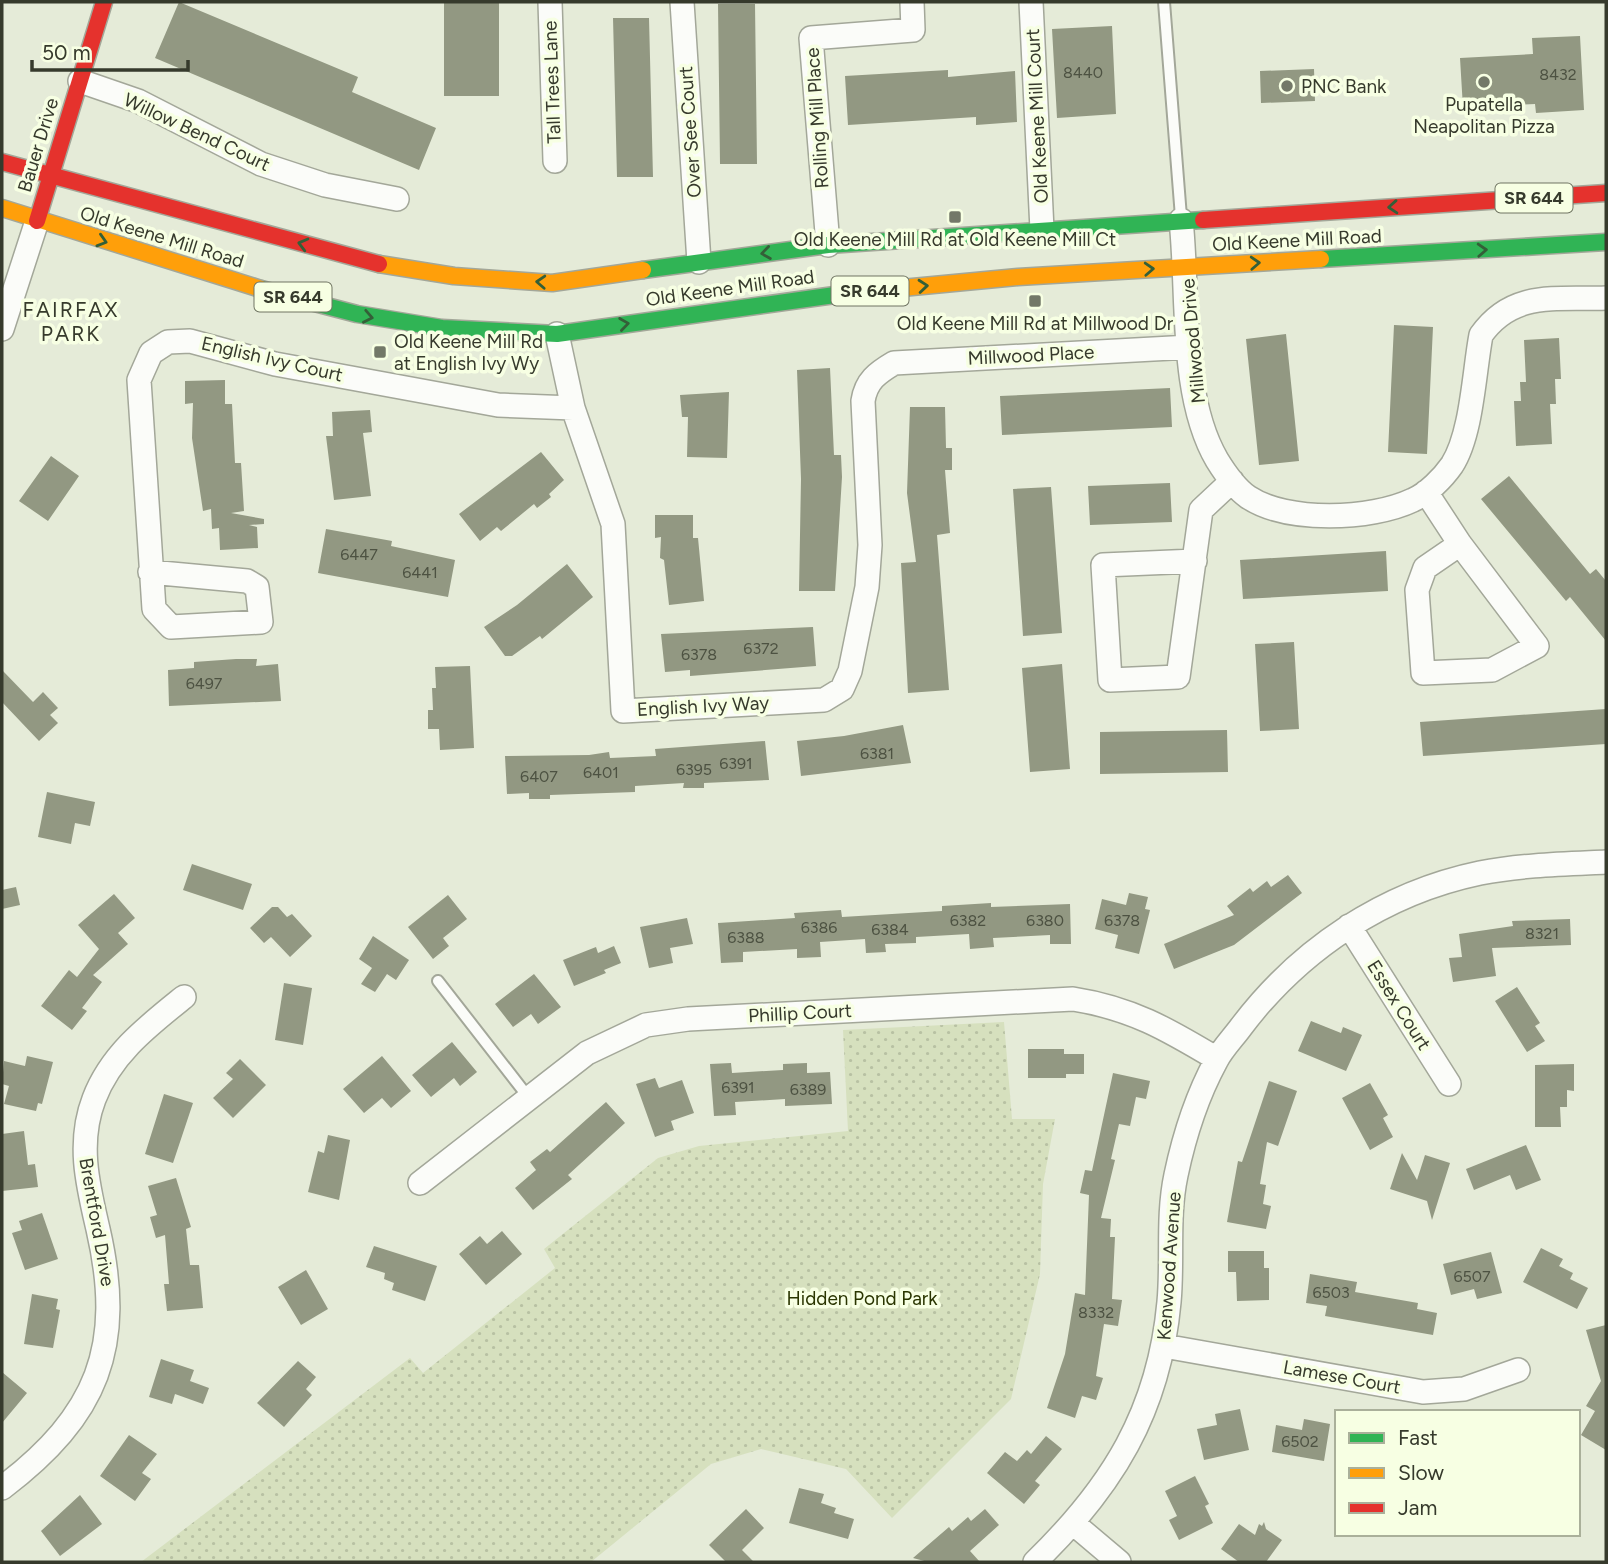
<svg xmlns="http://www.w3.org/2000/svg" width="1608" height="1564" font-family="Figtree,sans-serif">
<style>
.park{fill:url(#park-dots)}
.building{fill:#929882}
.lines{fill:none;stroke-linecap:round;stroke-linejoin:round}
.lane-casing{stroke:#a3a799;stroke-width:14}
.street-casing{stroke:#a3a799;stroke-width:26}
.fast-casing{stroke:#a3a799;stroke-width:19}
.slow-casing{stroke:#a3a799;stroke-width:19}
.jam-casing{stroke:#a3a799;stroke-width:19}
.lane{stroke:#fbfcf9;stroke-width:10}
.street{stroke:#fbfcf9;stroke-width:23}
.fast{stroke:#30b455;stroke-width:16}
.slow{stroke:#ff9f0a;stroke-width:16}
.jam{stroke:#e5322d;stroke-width:16}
.oneway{stroke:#345f38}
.poi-dot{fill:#737868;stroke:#f7ffe3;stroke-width:2.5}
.labels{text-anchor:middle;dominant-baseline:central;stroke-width:7;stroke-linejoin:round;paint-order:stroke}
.number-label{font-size:16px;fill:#4d5242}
.shield{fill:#f7ffe3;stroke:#707563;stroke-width:2}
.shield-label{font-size:18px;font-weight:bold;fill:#363a2c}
.street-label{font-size:19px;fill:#363a2c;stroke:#f7ffe3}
.poi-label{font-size:19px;fill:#363a2c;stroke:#f7ffe3}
.park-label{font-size:19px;fill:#2a3500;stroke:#f7ffe3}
.neighbourhood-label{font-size:21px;letter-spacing:2px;fill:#363a2c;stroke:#f7ffe3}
</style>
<defs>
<pattern id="park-dots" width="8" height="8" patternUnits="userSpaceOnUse" patternTransform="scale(1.75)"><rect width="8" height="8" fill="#d6e0be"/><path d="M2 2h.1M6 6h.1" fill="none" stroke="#b8c1a3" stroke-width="1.8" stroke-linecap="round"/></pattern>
</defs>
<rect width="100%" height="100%" fill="#e5ebd8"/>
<path class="park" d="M1004,1022L1012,1119H1055L1043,1184L1040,1274L1011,1399L892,1518L846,1469L761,1449L711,1464L591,1562H141L410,1358L423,1373L555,1268L544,1249L658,1158L699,1146L848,1131L843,1030Z"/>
<path class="building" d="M179,2L358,77L352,92L436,128L419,170L155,58Z
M444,2H499V96H444Z
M718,4H755L757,164H720Z
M613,18H649L653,177H617Z
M1112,26L1116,114L1057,118L1052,29Z
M1580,36L1584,110L1536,113L1535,104L1463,108L1460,58L1533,54L1532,38Z
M1314,69L1315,101L1261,103L1260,71Z
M948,70V77L1015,71L1017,122L976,125V117L848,125L845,76Z
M1394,325L1433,327L1427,454L1388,452Z
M1286,334L1299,461L1259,465L1246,339Z
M1559,338L1561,379H1555L1556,404H1550L1552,444L1516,446L1514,401H1521L1520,382H1526L1524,340Z
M830,368L834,455H841L842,477L835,591H799L801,479L797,370Z
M225,380V404H232L235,463H241L244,511L231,513L264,519V524L249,525L257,527L258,548L220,550L219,528L212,529L211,509L203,511L192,438L193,403L185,404V381Z
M1170,388L1172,427L1002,435L1000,396Z
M729,392L727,458L687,457L688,417H682L680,395Z
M910,407H945L946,448H952V470H945L950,533L937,535L949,690L908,693L901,563L916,562L907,493Z
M370,410L372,432L363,433L371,496L334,500L326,436H333L332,412Z
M541,452L564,480L549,494L551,497L537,508L534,504L501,531L497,527L480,541L459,514Z
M51,456L79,476L48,521L19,501Z
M1509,476L1590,574L1596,569L1606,581V641L1570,597L1566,601L1481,499Z
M1170,483L1172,522L1090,525L1088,486Z
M1051,487L1062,633L1023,636L1013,489Z
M655,515H693V538H698L704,601L669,605L664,560L660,558L661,537L655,538Z
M326,529L392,541L391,546L455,560L448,597L318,573Z
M1386,551L1388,591L1243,599L1240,560Z
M567,564L593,597L542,639L540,636L512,656H505L484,627L517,605Z
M813,627L816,666L690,676V670L665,672L661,634Z
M1294,642L1299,729L1260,731L1255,644Z
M236,659H257L256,666L278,664L281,701L169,706L168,670L194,668V662Z
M1062,664L1070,769L1030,772L1022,668Z
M470,666L474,748L440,750L439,729H428V710H433L432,688H436L435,667Z
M2,670L33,702L43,692L58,708L50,715L58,723L39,741L2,702Z
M1606,709V744L1423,756L1420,722Z
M903,725L911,763L801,776L797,741L844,736Z
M1227,730L1228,772L1100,774V732Z
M765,741L769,780L704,783V788H683L684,783L635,786V792L550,795V799H529V793L507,794L505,756L589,755L609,752L610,758L656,756L655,749Z
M47,792L95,802L90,826L75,823L71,844L38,837Z
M192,864L252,884L243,910L183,890Z
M1288,875L1302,893L1234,945L1174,969L1164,944L1234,915L1227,906L1250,888L1253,892L1267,881L1271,887Z
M16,887L20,905L2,909V890Z
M1129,893L1148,897L1145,909L1150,910L1139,954L1115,948L1118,935L1095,929L1102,899L1126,905Z
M114,894L135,918L118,933L128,944L93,975L102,982L82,1008L87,1011L72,1030L41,1006L69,970L77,977L99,949L78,925Z
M448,895L467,919L443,938L449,946L433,959L408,927Z
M991,903V907L1070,904L1071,944H1050V935L993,938L994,947L970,949L969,934L916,937V943L885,944L886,952L866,953L865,939L820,942L821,957L797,958V949L743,952V962L721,963L718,923L795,918L794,913L841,910L842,917L942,911V906Z
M272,907H278L287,917L292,914L312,936L290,957L271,937L264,943L250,928Z
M687,918L693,944L670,948L673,963L649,968L640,927Z
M1570,919L1571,945L1492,948L1496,976L1453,982L1449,958L1462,957L1459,934L1513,926L1512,921Z
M373,936L409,960L396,980L387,974L375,992L361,984L372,968L359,959Z
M614,946L621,963L604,970L606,973L574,986L563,960L596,947L598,953Z
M534,974L561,1007L538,1024L531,1014L513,1027L495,1004Z
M284,983L312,988L303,1045L275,1040Z
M1517,987L1540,1023L1535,1026L1545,1041L1527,1052L1495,1001Z
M1311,1021L1341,1033L1343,1027L1362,1035L1346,1071L1298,1051Z
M452,1042L477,1072L460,1086L454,1078L431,1097L412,1075Z
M1028,1049H1064V1054H1084V1074H1066V1078H1028Z
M27,1056L53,1062L42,1104L38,1103L36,1111L4,1104L9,1086L2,1084L4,1061L25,1066Z
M382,1056L411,1091L391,1108L382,1098L364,1113L343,1089Z
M240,1059L266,1085L233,1118L213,1098L233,1079L226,1073Z
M731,1063L732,1073L783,1070V1064L807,1063V1073L830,1072L832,1104L785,1106V1099L735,1102L736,1115L714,1116L710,1064Z
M1574,1064V1091L1567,1090V1107H1560L1561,1127H1535V1065Z
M1113,1073L1150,1081L1146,1099L1136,1097L1130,1126L1119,1124L1111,1159L1115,1160L1101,1218L1111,1219L1110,1237H1115L1112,1299L1122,1300L1118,1326L1104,1324L1096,1376L1103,1378L1096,1400L1082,1396L1075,1418L1047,1408L1065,1354L1075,1293L1085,1295L1089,1195L1080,1193L1085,1170L1092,1171Z
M655,1078L659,1088L682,1080L694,1113L671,1121L674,1130L655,1137L636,1084Z
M1269,1081L1297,1091L1278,1146L1267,1142L1260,1184L1266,1185L1263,1204L1271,1206L1266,1229L1227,1222L1238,1161L1242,1162Z
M1370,1083L1388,1115L1383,1118L1393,1137L1370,1150L1342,1098Z
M164,1094L193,1103L173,1163L145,1154Z
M606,1102L625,1123L568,1175L572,1179L533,1210L515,1188L536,1170L530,1162L547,1149L550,1152Z
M24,1131L28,1165L35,1164L38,1187L2,1191V1134Z
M328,1135L350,1140L339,1200L308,1192L318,1151L324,1153Z
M1526,1145L1541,1180L1516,1190L1510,1175L1474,1190L1466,1169Z
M1402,1153L1417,1180L1425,1155L1450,1163L1432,1220L1427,1201L1390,1189Z
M176,1178L191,1227L186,1229L190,1265H199L203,1308L167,1311L164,1284H169L165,1235L156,1238L150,1217L157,1215L148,1186Z
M42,1213L58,1259L25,1270L12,1233L22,1230L19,1221Z
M502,1231L522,1254L486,1285L459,1254L480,1236L487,1244Z
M374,1246L437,1266L425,1301L392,1290L394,1283L384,1279L385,1273L366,1267Z
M1541,1248L1563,1259L1559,1266L1573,1273L1570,1279L1588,1288L1577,1309L1523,1282Z
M1228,1251H1264V1268H1269V1300L1237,1301L1236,1272H1228Z
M1491,1252L1502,1293L1477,1299L1474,1289L1451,1295L1443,1264Z
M306,1270L328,1309L301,1325L278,1287Z
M1310,1274L1357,1282L1355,1292L1418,1303L1417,1309L1437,1313L1433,1335L1325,1316L1327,1306L1306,1303Z
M32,1294L58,1299L56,1309L60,1310L53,1348L24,1344Z
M1606,1325V1450L1581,1435L1595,1411L1586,1406L1601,1381L1586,1330Z
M161,1359L194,1370L190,1381L209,1388L203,1404L175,1394L172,1404L149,1397Z
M298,1361L316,1377L306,1389L312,1395L284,1427L257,1403Z
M2,1372L27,1393L2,1423Z
M1240,1409L1249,1450L1204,1460L1197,1429L1217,1425L1215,1414Z
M1304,1419L1330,1424L1324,1461L1272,1452L1276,1425L1302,1430Z
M129,1435L157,1454L142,1473L151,1479L135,1501L100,1476Z
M1046,1436L1062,1449L1035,1481L1040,1485L1024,1504L987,1473L1005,1452L1017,1461L1027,1450L1031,1454Z
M1195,1476L1209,1504L1205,1506L1213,1523L1179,1540L1169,1520L1177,1516L1165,1491Z
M799,1488L824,1494L821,1503L836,1508L834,1513L854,1519L848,1539L789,1523Z
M80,1495L102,1524L60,1556L41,1531Z
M746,1509L764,1528L742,1550L754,1562H726L709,1545Z
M985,1509L999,1525L970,1551L980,1562H928L913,1558L949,1527L952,1531L968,1517L971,1521Z
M1264,1522L1266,1529L1282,1540L1266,1562H1239L1221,1549L1239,1524L1255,1535L1259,1524L1262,1526Z"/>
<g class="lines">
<defs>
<path id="lane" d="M1164,2L1181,217
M438,981L529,1098"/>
<path id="street" d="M550,2L555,161
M682,2L699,262
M1031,2L1042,230
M80,81L138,101L261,164L325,185L397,199
M1181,220C1189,294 1179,395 1217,460C1225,473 1235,488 1248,497C1287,523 1371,520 1413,500C1427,494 1443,478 1452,465C1472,434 1474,372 1481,335C1513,290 1556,300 1606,298
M828,245L811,38L913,30L912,2
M2,329L37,221
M557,334L573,408L613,524L623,711L824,700L842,689L850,671L867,587L870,545L863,401C866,381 877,373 894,363L1190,347
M1426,492L1460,544L1537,646L1492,670L1423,673L1417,590L1425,568L1460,544
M1195,561L1103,565L1110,680L1178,677L1201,510L1232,481
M150,572L247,581L257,587L261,622L171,627L154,609L139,380L151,353L168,342L190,341L275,364L498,405L573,408
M1349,926L1449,1084
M420,1183L587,1053L646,1025L688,1019L1073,999C1131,1008 1167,1029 1217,1059
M1164,1346L1423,1392L1464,1389L1518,1370
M2,1488C98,1415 125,1347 98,1229C88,1186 77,1143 94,1099C111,1054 148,1026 184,997
M1074,1524L1119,1562
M1035,1562C1112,1487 1159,1412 1169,1302C1173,1260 1167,1217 1176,1175C1184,1137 1197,1096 1216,1061C1222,1049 1233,1038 1241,1027C1300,949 1384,893 1480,873C1521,865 1564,864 1606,862"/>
<path id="fast" d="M1321,259L1606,242
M643,270L828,245L1203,220
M261,289L357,314L442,328L557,334L849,293"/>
<path id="slow" d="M2,208L261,289
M379,264L454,276L552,283L643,270
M849,293L1018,277L1321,259"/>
<path id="jam" d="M2,162L379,264
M1203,220L1606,193
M37,221L104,2"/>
</defs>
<use href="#lane" class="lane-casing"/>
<use href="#street" class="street-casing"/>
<use href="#fast" class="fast-casing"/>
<use href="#slow" class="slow-casing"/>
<use href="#jam" class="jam-casing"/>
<use href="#lane" class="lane"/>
<use href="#street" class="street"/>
<use href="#fast" class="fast"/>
<use href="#slow" class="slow"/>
<use href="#jam" class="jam"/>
</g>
<defs><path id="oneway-chevron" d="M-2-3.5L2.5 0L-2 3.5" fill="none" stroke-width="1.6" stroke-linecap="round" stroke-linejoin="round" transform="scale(1.75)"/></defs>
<g class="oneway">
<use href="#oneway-chevron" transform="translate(1393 207) rotate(176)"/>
<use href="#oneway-chevron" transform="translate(102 241) rotate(17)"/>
<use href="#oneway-chevron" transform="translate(303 244) rotate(-165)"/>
<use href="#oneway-chevron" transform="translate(1482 250) rotate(-3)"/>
<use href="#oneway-chevron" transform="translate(766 253) rotate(172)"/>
<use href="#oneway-chevron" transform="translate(1255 263) rotate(-3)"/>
<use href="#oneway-chevron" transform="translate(1149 269) rotate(-3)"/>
<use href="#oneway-chevron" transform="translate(541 282) rotate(-177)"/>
<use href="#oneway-chevron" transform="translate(923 286) rotate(-5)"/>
<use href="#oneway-chevron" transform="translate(368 317) rotate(11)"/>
<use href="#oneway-chevron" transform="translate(624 324) rotate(-8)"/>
</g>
<g class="poi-dot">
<circle cx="1484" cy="82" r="7"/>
<circle cx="1287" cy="86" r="7"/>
<rect x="948" y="210" width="14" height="14" rx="3.5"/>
<rect x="1028" y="294" width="14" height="14" rx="3.5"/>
<rect x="373" y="345" width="14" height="14" rx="3.5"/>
</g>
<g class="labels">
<g class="number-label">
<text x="1083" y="72">8440</text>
<text x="1558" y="74">8432</text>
<text x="359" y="554">6447</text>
<text x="420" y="572">6441</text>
<text x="761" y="648">6372</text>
<text x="699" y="654">6378</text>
<text x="204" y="683">6497</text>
<text x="877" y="753">6381</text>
<text x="736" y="763">6391</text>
<text x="694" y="769">6395</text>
<text x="601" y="772">6401</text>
<text x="539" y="776">6407</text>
<text x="968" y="920">6382</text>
<text x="1045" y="920">6380</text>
<text x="1122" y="920">6378</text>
<text x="819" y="927">6386</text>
<text x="890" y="929">6384</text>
<text x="1542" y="933">8321</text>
<text x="746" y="937">6388</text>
<text x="738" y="1087">6391</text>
<text x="808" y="1089">6389</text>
<text x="1472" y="1276">6507</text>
<text x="1331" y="1292">6503</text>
<text x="1096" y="1312">8332</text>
<text x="1300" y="1441">6502</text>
</g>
<g class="shield">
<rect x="1495.5" y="183.5" width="77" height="29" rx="5"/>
<rect x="831.5" y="276.5" width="77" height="29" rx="5"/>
<rect x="254.5" y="282.5" width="77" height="29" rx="5"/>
</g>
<g class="shield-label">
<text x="1534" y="198">SR 644</text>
<text x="870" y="291">SR 644</text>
<text x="293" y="297">SR 644</text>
</g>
<g class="street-label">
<text transform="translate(552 82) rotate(-92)">Tall Trees Lane</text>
<text transform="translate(1037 116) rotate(-93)">Old Keene Mill Court</text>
<text transform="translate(817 118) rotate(-94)">Rolling Mill Place</text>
<text transform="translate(197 132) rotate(25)">Willow Bend Court</text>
<text transform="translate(690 132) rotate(-94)">Over See Court</text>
<text transform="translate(38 145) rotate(-73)">Bauer Drive</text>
<text transform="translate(162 237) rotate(17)">Old Keene Mill Road</text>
<text transform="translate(1297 240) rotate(-3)">Old Keene Mill Road</text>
<text transform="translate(730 288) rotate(-8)">Old Keene Mill Road</text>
<text transform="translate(1193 341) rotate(-95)">Millwood Drive</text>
<text transform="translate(1031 355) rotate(-3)">Millwood Place</text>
<text transform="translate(272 359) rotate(13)">English Ivy Court</text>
<text transform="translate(703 706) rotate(-3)">English Ivy Way</text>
<text transform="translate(1399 1005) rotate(58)">Essex Court</text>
<text transform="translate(800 1013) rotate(-3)">Phillip Court</text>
<text transform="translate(97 1222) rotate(80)">Brentford Drive</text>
<text transform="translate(1169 1266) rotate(-86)">Kenwood Avenue</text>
<text transform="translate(1342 1377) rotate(10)">Lamese Court</text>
</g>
<g class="poi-label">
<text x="1301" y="86" text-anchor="start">PNC Bank</text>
<text x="1484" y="104">Pupatella<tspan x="1484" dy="22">Neapolitan Pizza</tspan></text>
<text x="955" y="239">Old Keene Mill Rd at Old Keene Mill Ct</text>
<text x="1035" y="323">Old Keene Mill Rd at Millwood Dr</text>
<text x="394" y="341" text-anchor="start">Old Keene Mill Rd<tspan x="394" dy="22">at English Ivy Wy</tspan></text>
</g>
<g class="park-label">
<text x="862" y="1298">Hidden Pond Park</text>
</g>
<g class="neighbourhood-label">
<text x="71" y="309">FAIRFAX<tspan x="71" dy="24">PARK</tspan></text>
</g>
</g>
<rect width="1608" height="1564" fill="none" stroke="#363a2c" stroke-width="7"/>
<rect x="1335" y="1410" width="245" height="126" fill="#f7ffe3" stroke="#aab09a" stroke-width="2"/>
<rect x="1349" y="1433" width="35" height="10" fill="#30b455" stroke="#aab09a" stroke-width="2"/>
<text x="1398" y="1445" font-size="21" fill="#363a2c">Fast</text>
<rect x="1349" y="1468" width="35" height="10" fill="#ff9f0a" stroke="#aab09a" stroke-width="2"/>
<text x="1398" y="1480" font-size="21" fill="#363a2c">Slow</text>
<rect x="1349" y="1503" width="35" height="10" fill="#e5322d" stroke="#aab09a" stroke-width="2"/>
<text x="1398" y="1515" font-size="21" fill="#363a2c">Jam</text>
<path d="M32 60v10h156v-10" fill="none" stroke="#363a2c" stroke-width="3.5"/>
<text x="42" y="60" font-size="21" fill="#363a2c" stroke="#f7ffe3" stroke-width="5" paint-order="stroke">50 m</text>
</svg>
